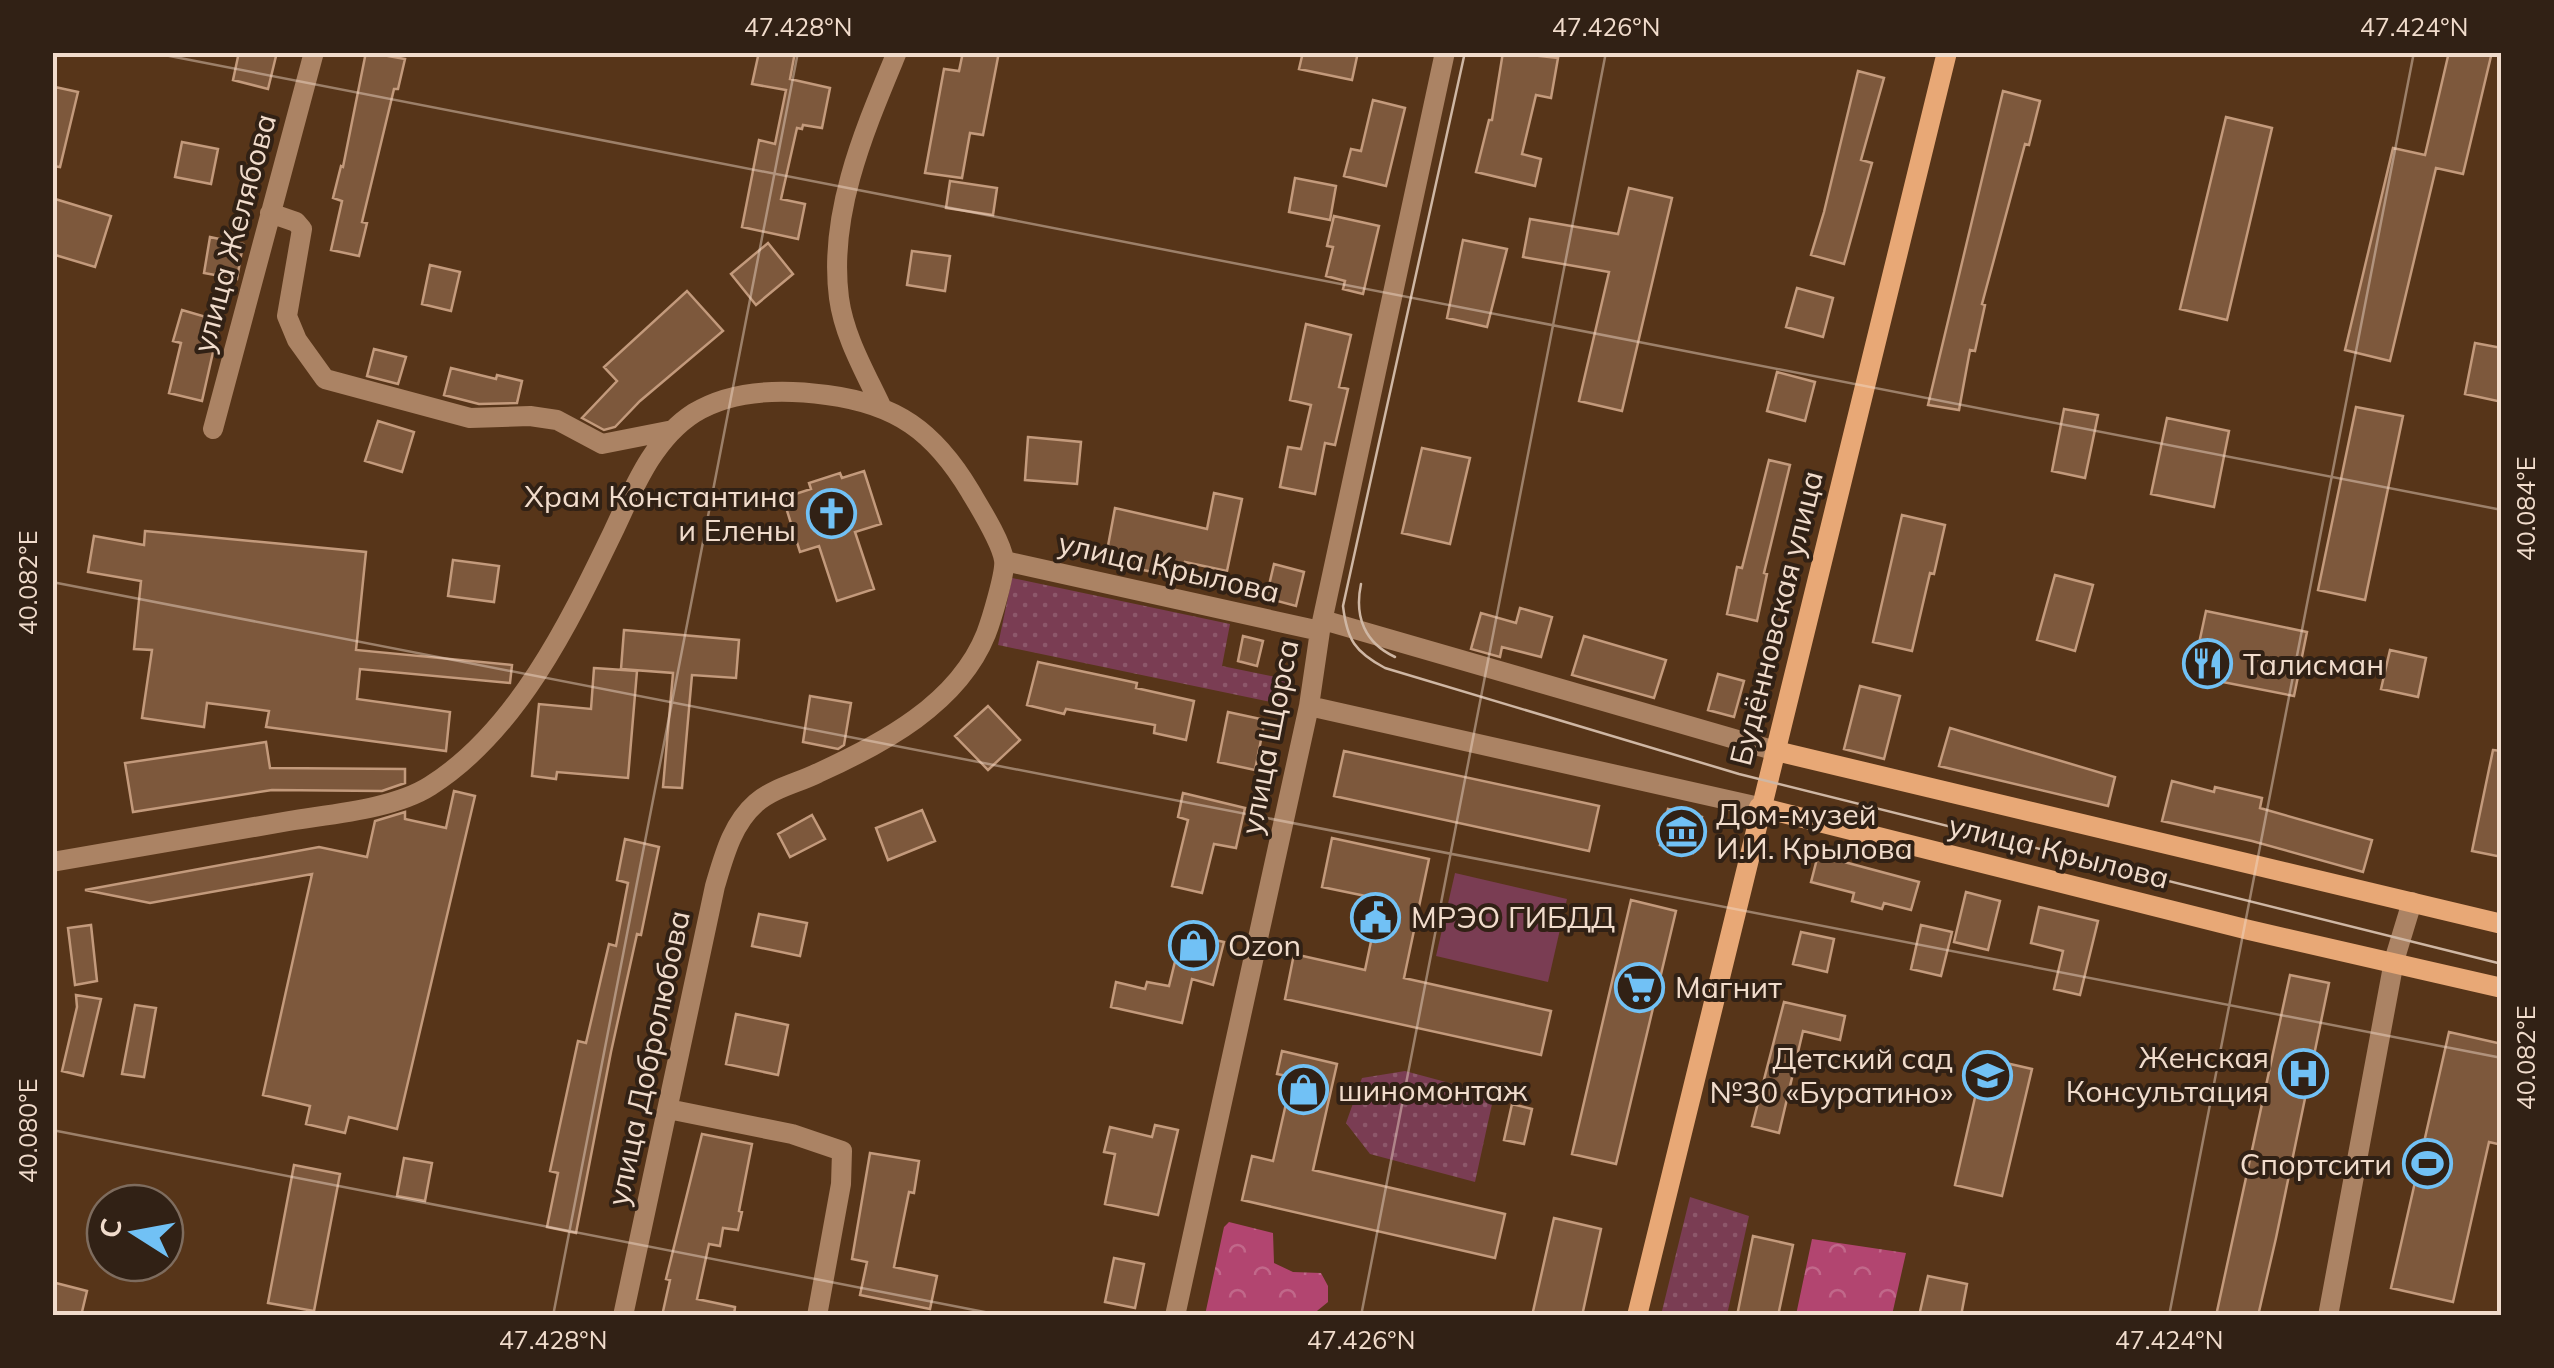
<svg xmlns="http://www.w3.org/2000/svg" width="2554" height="1368" font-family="Mulish,sans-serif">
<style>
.grass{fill:url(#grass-dots)}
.forest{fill:url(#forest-crowns)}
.pitch{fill:#7a3d53}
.building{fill:#7d583c;stroke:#c39a7c;stroke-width:2.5}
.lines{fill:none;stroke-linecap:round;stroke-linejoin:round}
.street{stroke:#ab8364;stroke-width:20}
.secondary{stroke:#e8a876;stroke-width:20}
.tram{stroke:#cfb7a4;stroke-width:2.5}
.ticks{fill:none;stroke:#f1dccc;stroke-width:2.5;stroke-opacity:0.45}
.labels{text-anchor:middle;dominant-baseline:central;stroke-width:8;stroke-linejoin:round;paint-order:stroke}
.street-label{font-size:30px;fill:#f1dccc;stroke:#312115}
.poi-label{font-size:30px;fill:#f1dccc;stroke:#312115;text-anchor:start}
.neatline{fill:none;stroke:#f1dccc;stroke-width:4}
.ticks-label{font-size:25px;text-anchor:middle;fill:#f1dccc}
</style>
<defs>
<pattern id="grass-dots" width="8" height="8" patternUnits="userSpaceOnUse" patternTransform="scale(2.5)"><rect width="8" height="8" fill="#7a3d53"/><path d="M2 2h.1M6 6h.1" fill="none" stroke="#8d586b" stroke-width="1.8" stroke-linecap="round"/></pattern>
<pattern id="forest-crowns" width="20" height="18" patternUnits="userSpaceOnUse" patternTransform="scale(2.5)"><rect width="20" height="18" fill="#b24570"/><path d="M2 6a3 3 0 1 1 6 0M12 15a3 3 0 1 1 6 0" fill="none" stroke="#c1688a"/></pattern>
</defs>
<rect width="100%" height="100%" fill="#573519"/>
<path class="grass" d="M1012,578L1230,624L1222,666L1286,679L1280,704L998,645Z
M1405,1071L1494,1095L1475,1182L1370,1154L1346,1123L1362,1078Z
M1690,1197L1749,1216L1727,1315H1661Z"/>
<path class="forest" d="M1229,1222L1273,1233L1274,1263L1293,1272L1321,1273L1328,1286V1302L1312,1315H1205L1224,1227Z
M1812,1239L1906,1253L1892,1315H1796Z"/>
<path class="pitch" d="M1455,873L1567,899L1548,982L1436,956Z"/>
<path class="building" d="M239,52H277L268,89L233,80Z
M366,52L405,59L398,89H394L362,222L367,223L359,256L331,250L342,201L333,198L341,166L343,167Z
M759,52H795L790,79L830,88L822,128L803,125L802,129L797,128L781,199L805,204L798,239L742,227L759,140L775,144L786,90L752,84Z
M963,52H999L983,135L970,133L962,178L925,173L944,69L959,71Z
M1303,52H1358L1352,80L1299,69Z
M1503,52L1558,58L1551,98L1536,95L1522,154L1541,159L1535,186L1476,172L1489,120H1492Z
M2449,52H2492L2463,174L2436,168L2390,361L2345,350L2393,148L2425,155Z
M1858,71L1884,78L1861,160L1872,163L1844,264L1811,255L1824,212Z
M55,87L78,92L60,167L52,166Z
M2003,91L2040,101L2029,145L2025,144L1982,304L1985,305L1975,351L1970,350L1959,410L1928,405Z
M1373,100L1405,108L1386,186L1344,176L1351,149L1361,151Z
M2226,117L2272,128L2227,320L2180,309Z
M182,142L218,149L211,184L175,177Z
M1295,178L1336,186L1330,220L1289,212Z
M950,181L997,188L993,215L946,208Z
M1629,188L1672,198L1622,411L1579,401L1609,272L1523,257L1530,219L1618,234Z
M52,198L111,216L95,267L52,254Z
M1334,216L1379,226L1363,294L1343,289L1345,281L1326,276L1333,247L1327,246Z
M210,237L243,244L237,279L204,273Z
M1463,240L1507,249L1487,327L1447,318Z
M768,243L793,274L756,305L731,274Z
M912,251L950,256L945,291L907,285Z
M430,265L460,272L451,311L422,304Z
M1797,288L1833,298L1823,337L1786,327Z
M687,291L723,331L640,401L615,427L604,430L582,418L617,381L604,367Z
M182,310L220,321L202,401L169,393L181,343L173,341Z
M1306,324L1351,335L1339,387L1348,389L1335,445L1325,443L1315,494L1280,487L1288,447L1301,449L1311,405L1290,400Z
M2475,343L2502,348V402L2465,394Z
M374,349L406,357L398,384L367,376Z
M451,368L496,379L497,375L522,381L517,403L479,404L444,395Z
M1777,372L1815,382L1805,421L1767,411Z
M2356,407L2403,416L2365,600L2318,590Z
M2064,409L2098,415L2085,478L2052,471Z
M2167,418L2229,431L2214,507L2151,494Z
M378,421L414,432L402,472L365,461Z
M1028,437L1081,442L1077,484L1025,480Z
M1422,448L1470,458L1450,544L1402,533Z
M1769,460L1790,465L1764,573L1767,574L1757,621L1727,614L1737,567L1742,568Z
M864,471L881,524L855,532L874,589L837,601L819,546L800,552L783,498L811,489L809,483L840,473L842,478Z
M1214,493L1242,499L1227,571L1185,562L1181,578L1105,562L1115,508L1207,529Z
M1902,515L1945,525L1934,574L1930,573L1912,651L1873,642Z
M145,531L366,552L356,650L512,665L510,683L360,669L357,699L450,712L446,751L266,727L269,711L207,703L204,727L142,718L152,650L134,649L141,581L88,572L94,536L144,545Z
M453,560L499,566L494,602L448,596Z
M1274,564L1304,572L1296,606L1266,598Z
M2055,575L2093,585L2075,651L2037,640Z
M1520,608L1552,617L1541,657L1502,647L1500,657L1471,649L1481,613L1516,623Z
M2206,611L2307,632L2294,696L2192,676Z
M624,630L739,640L736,678L692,675L682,788L663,787L673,673L621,669Z
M1243,636L1263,641L1257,666L1238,661Z
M1584,636L1666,660L1654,698L1572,675Z
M2390,650L2426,658L2418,697L2381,689Z
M1038,662L1137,683L1136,688L1194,701L1186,740L1154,733L1155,725L1066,709L1064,714L1027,705Z
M594,668L637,671L628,778L557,772L556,779L532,776L539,704L591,709Z
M1718,674L1744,681L1734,717L1708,710Z
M1860,686L1900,696L1884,759L1844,749Z
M810,696L851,703L844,745L838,749L803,742Z
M988,706L1020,740L988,770L955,736Z
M1228,712L1265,720L1255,770L1218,762Z
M1950,728L2115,777L2108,806L1939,766Z
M266,742L270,768L405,769V783L382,791L272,790L133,812L125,763Z
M2493,750L2502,751V857L2472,851Z
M1344,751L1599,806L1589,851L1334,796Z
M2172,781L2214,792L2215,787L2262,798L2260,808L2372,840L2363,872L2252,841L2162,821Z
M454,791L475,796L397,1129L349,1117L345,1133L306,1124L310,1106L263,1095L312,874L150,903L85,890L319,847L367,857L375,821L405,812V819L446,828Z
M1183,793L1245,808L1236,848L1214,844L1202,893L1172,886L1188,820L1178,817Z
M1668,809L1702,817L1693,853L1660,845Z
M922,810L935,841L888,860L876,828Z
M812,815L825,839L790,857L778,834Z
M1332,838L1429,859L1404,978L1551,1011L1541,1055L1285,999L1294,954L1365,970L1380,899L1322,887Z
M625,839L659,847L641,935L637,934L611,1052L576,1233L547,1227L558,1173L550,1171L578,1041L586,1043L609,944L616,946L628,883L617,880Z
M1818,855L1919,882L1911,910L1884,903L1882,909L1852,901L1854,893L1811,882Z
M1966,892L2000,901L1988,950L1954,942Z
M1631,900L1676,911L1616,1164L1572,1154Z
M2039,907L2098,921L2080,995L2054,989L2063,951L2031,943Z
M759,914L807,923L800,956L752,946Z
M91,925L97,981L75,985L68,928Z
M1921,925L1952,932L1941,976L1911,969Z
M1801,932L1834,939L1827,972L1793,964Z
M1182,933L1224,942L1213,985L1192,979L1182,1023L1111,1007L1116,982L1145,989L1147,982L1169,986Z
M2290,975L2329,983L2276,1238L2258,1316H2216Z
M76,995L101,999L83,1076L62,1071L77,1007Z
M1784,1002L1845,1016L1840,1040L1803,1031L1779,1133L1752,1126Z
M135,1005L156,1008L144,1077L122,1074Z
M736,1014L788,1025L778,1075L726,1064Z
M2449,1032L2502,1044V1145L2489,1142L2453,1302L2391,1288Z
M1282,1051L1337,1064L1313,1170L1505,1214L1495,1258L1242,1200L1252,1156L1273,1161L1292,1077L1277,1074Z
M1984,1058L2032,1069L2002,1196L1955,1185Z
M1512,1104L1532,1109L1524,1144L1504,1140Z
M1155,1125L1178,1130L1158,1215L1105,1204L1115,1154L1104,1152L1110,1127L1152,1137Z
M702,1134L752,1144L739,1211L742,1212L738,1230L723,1228L720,1246L709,1244L697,1299L735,1307L734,1316H662L670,1280L666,1279Z
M870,1153L919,1161L914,1193L909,1192L894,1267L937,1276L930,1309L860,1295L867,1262L852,1259Z
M404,1158L432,1163L425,1201L397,1196Z
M294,1165L340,1174L314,1311L268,1303Z
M1554,1218L1601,1229L1582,1316H1532Z
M1753,1236L1793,1245L1778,1316H1737Z
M1114,1258L1144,1264L1135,1308L1105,1302Z
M1928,1276L1967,1284L1961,1316H1919Z
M52,1282L87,1291L81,1316H52Z"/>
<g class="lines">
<path class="street" d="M270,213L296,222L302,229L287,316L297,340L325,379L470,418L530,416L557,420L602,444L673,430
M881,406C865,372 844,336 839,298C828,213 865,129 897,52
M213,429L314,52
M1005,561L1320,631
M1323,620L1776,751
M1309,706L1759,807
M52,862C131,849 210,835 289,821C331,814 394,809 430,786C517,731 569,623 613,532C633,490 652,440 694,413C733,389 783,389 827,395C896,404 934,431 970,491C980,508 1001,541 1004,560C1006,572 991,621 986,634C958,704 882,744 818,773C798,783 773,788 756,803C732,824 724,856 715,886L623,1316
M668,1109L792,1134L842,1151L841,1184L817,1316
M1175,1316L1309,706L1320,631L1445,52
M2328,1316L2394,961L2412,902"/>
<path class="secondary" d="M1776,751L2502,924
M1759,807L2249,930L2502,988
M1637,1316L1947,52"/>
<path class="tram" d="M1465,52L1343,606C1347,640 1355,652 1385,668L1739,774L2502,964
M1361,584C1354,617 1365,643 1395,657"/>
</g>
<path class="ticks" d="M149,52L2502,510M52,582L2502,1058M52,1130L1005,1316M553,1316L798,52M1361,1316L1606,52M2169,1316L2414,52"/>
<defs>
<symbol id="church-ring" viewBox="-11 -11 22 22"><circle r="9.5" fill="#312115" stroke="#71c1f5" stroke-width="1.5"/><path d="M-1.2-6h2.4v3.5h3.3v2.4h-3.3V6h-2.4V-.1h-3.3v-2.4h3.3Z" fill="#71c1f5"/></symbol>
<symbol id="restaurant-ring" viewBox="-11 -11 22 22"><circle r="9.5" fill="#312115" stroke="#71c1f5" stroke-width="1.5"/><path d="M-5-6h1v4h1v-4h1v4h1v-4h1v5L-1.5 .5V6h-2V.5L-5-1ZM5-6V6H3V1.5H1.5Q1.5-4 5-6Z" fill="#71c1f5"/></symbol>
<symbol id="museum-ring" viewBox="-11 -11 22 22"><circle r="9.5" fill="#312115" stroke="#71c1f5" stroke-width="1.5"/><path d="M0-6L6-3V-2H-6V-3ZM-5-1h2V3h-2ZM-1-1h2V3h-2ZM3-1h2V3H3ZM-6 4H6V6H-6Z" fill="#71c1f5"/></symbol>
<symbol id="civic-ring" viewBox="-11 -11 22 22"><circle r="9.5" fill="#312115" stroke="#71c1f5" stroke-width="1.5"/><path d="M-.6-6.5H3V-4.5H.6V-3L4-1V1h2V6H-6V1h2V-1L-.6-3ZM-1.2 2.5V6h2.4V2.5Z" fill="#71c1f5"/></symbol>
<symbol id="shop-ring" viewBox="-11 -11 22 22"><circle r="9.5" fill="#312115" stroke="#71c1f5" stroke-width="1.5"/><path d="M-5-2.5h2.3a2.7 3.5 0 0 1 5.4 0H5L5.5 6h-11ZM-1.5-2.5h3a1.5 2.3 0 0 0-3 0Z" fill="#71c1f5"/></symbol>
<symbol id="supermarket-ring" viewBox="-11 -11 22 22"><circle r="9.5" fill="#312115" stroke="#71c1f5" stroke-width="1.5"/><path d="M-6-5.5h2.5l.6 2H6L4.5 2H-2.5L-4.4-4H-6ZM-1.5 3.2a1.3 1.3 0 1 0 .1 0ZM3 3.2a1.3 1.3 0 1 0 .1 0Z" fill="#71c1f5"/></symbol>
<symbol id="hospital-ring" viewBox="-11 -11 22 22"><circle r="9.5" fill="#312115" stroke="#71c1f5" stroke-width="1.5"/><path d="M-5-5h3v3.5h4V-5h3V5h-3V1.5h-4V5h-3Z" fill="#71c1f5"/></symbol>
<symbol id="school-ring" viewBox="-11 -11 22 22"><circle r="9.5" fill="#312115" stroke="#71c1f5" stroke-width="1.5"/><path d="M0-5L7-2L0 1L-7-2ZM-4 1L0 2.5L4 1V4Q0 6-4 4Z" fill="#71c1f5"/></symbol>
<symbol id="stadium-ring" viewBox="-11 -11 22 22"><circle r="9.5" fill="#312115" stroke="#71c1f5" stroke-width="1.5"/><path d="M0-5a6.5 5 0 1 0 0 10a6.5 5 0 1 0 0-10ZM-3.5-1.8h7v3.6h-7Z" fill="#71c1f5"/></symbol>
</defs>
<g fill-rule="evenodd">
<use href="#church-ring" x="804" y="486" width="55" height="55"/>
<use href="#restaurant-ring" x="2180" y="636" width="55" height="55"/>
<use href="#museum-ring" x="1654" y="804" width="55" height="55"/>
<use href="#civic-ring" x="1348" y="890" width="55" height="55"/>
<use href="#shop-ring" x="1166" y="918" width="55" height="55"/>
<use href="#supermarket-ring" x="1612" y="960" width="55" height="55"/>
<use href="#hospital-ring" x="2276" y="1046" width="55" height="55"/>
<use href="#school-ring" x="1960" y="1048" width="55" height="55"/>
<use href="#shop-ring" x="1276" y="1062" width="55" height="55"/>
<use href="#stadium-ring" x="2400" y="1136" width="55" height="55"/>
</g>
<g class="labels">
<g class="street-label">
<text transform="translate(234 233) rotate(-75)">улица Желябова</text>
<text transform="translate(1169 567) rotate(13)">улица Крылова</text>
<text transform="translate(1776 618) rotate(-76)">Будённовская улица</text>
<text transform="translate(1269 737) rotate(-79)">улица Щорса</text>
<text transform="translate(2059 851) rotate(14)">улица Крылова</text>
<text transform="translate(648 1058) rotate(-78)">улица Добролюбова</text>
</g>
<g class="poi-label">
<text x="796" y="496" text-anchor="end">Храм Константина<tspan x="796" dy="34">и Елены</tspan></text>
<text x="2243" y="664">Талисман</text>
<text x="1716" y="814">Дом-музей<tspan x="1716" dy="34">И.И. Крылова</tspan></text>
<text x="1411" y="917">МРЭО ГИБДД</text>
<text x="1228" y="945">Ozon</text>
<text x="1675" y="987">Магнит</text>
<text x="2269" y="1057" text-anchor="end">Женская<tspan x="2269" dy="34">Консультация</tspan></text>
<text x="1953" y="1058" text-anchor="end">Детский сад<tspan x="1953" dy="34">№30 «Буратино»</tspan></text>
<text x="1338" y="1090">шиномонтаж</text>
<text x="2392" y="1164" text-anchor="end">Спортсити</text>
</g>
</g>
<rect width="2554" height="1368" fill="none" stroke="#312115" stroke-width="110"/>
<g transform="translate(135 1233) rotate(281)"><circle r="48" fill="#312115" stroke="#7e6c5e" stroke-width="2.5"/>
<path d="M0-8L18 38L0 25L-18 38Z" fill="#71c1f5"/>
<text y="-15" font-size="28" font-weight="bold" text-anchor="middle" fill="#f1dccc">С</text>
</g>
<rect x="55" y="55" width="2444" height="1258" class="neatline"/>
<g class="ticks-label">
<text x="798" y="36">47.428°N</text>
<text x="1606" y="36">47.426°N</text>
<text x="2414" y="36">47.424°N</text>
<text transform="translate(2526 509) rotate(-90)" y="9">40.084°E</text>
<text transform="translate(28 583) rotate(-90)" y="9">40.082°E</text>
<text transform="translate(2526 1058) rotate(-90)" y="9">40.082°E</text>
<text transform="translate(28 1131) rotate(-90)" y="9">40.080°E</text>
<text x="553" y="1349">47.428°N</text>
<text x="1361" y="1349">47.426°N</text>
<text x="2169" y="1349">47.424°N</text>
</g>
</svg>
